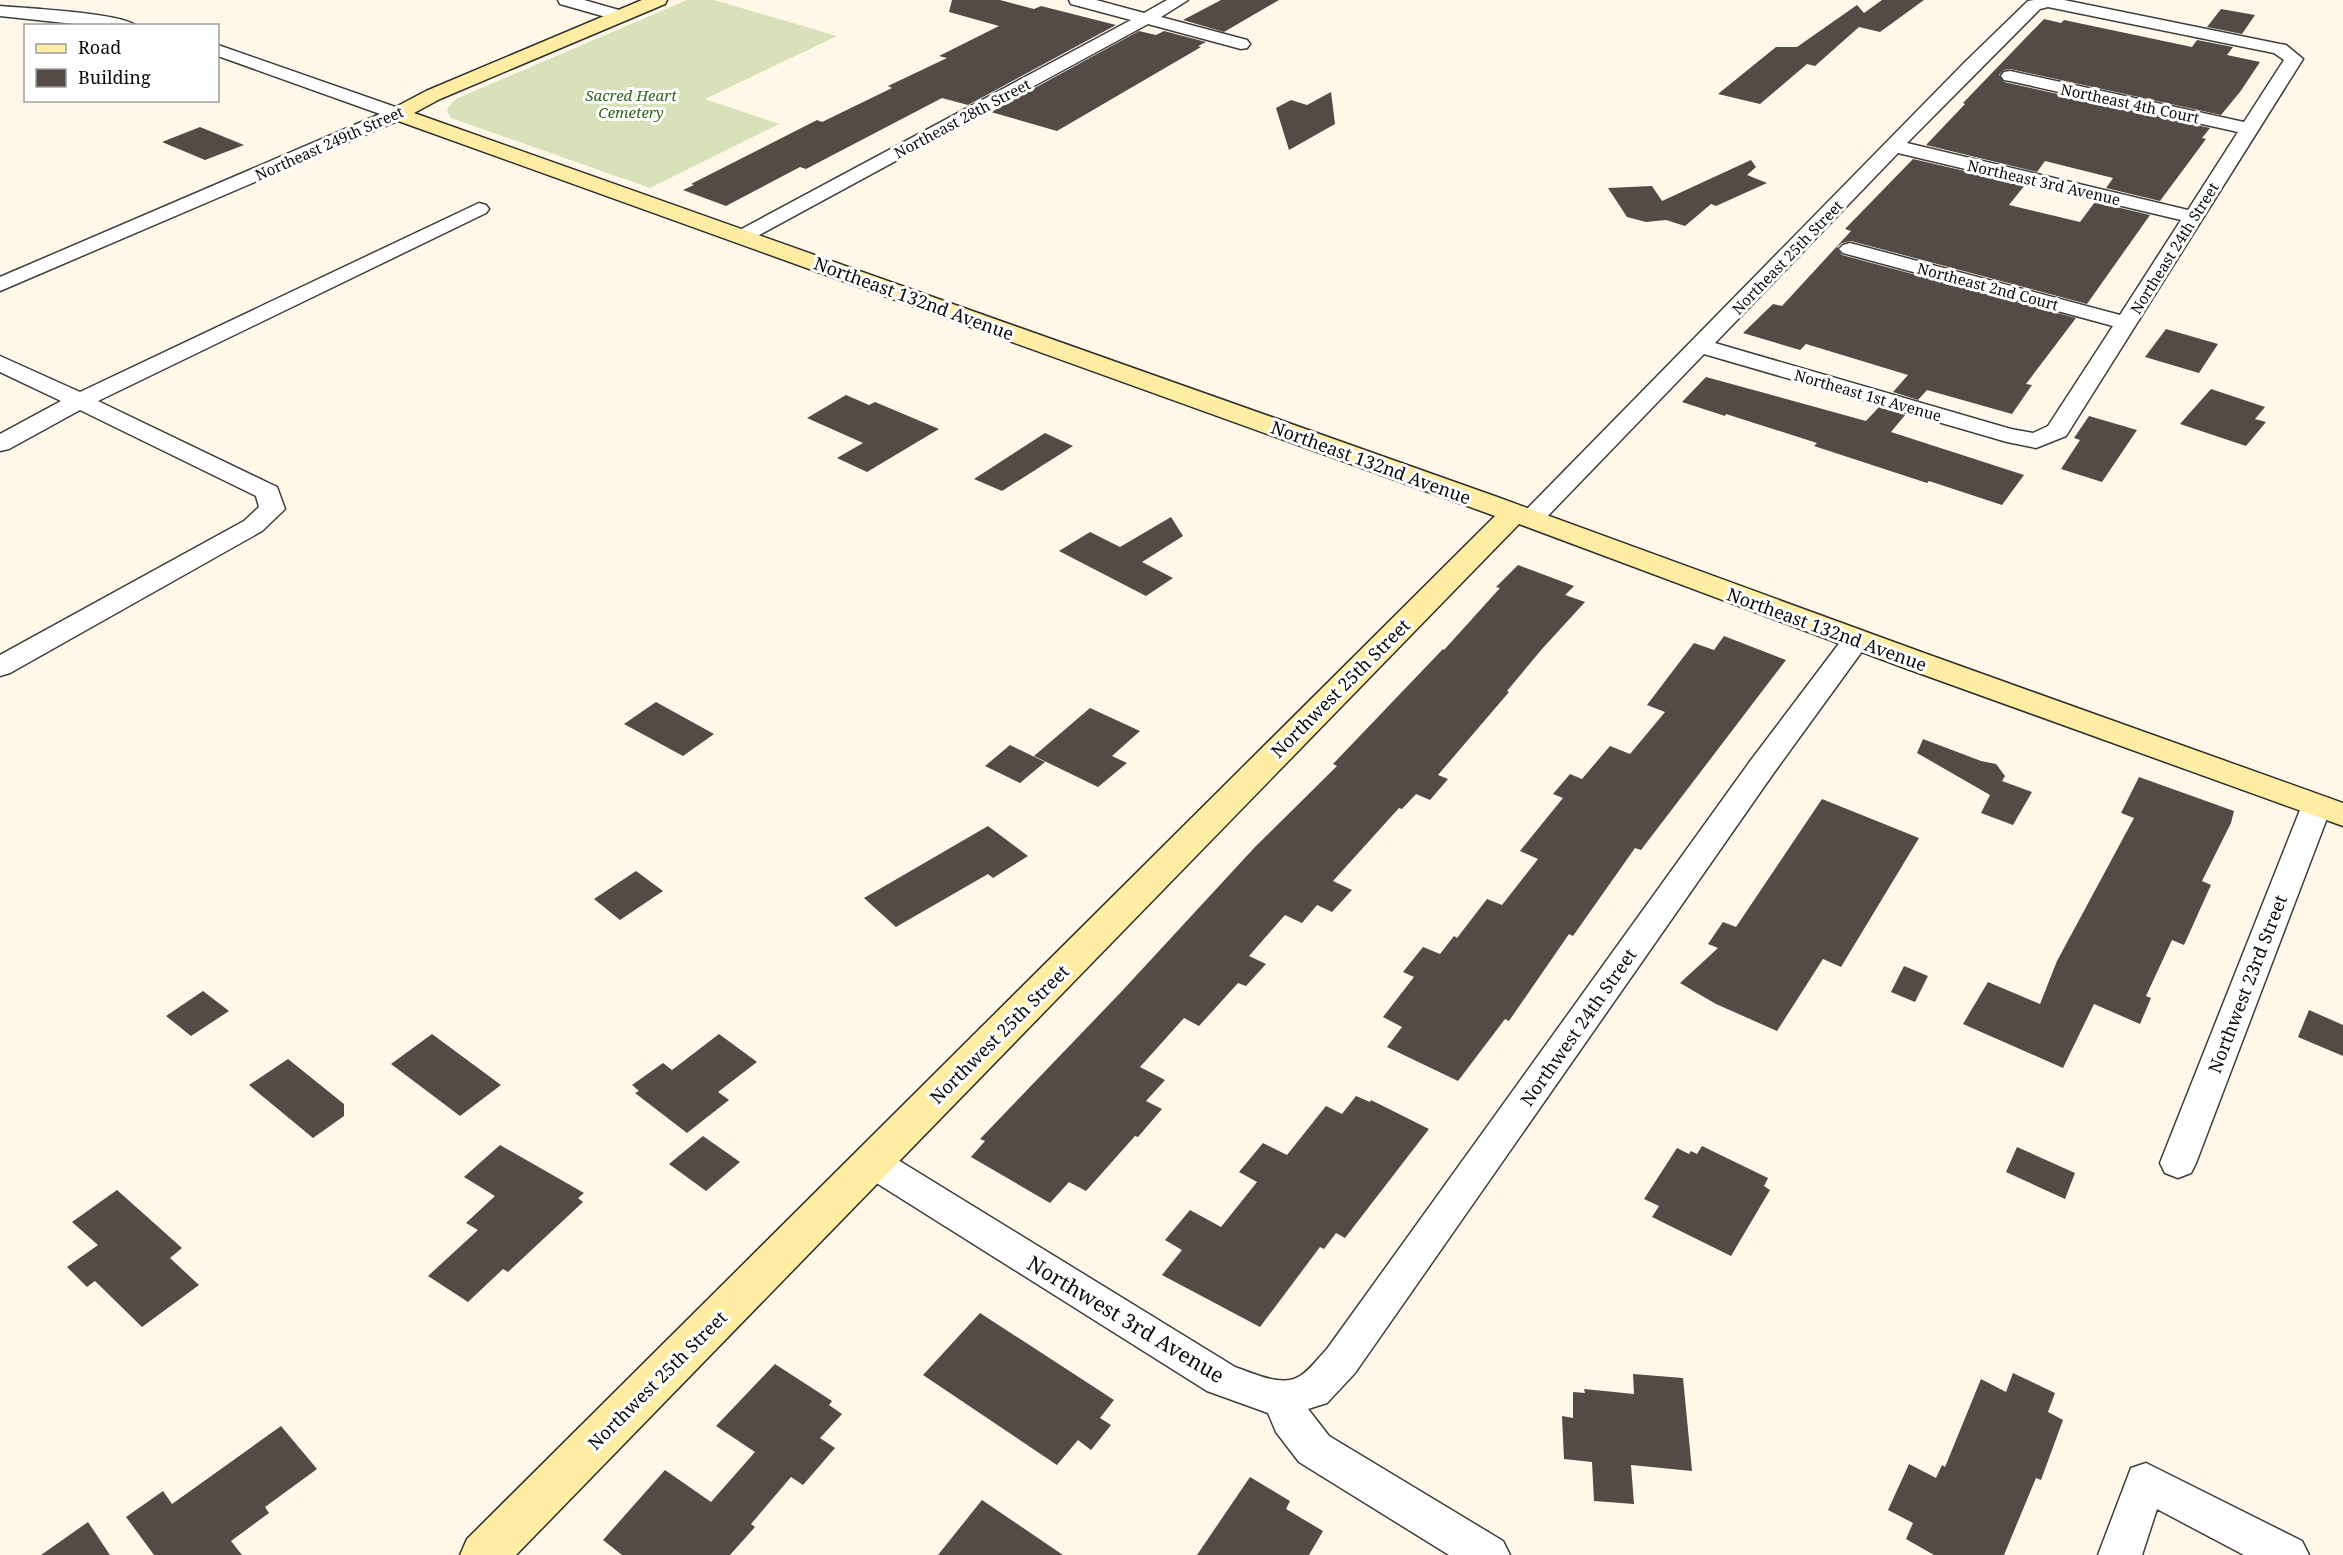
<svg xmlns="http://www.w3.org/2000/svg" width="2343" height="1555" font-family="'Noto Serif',serif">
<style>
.cemetery{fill:#d8e1b9}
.building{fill:#544a46}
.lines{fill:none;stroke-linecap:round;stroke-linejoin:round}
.street-casing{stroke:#3e3e3e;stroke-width:3}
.secondary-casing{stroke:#2d2d2d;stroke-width:3}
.street{fill:#fff;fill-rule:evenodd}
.secondary{fill:#ffeda3;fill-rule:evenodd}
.labels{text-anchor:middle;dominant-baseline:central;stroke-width:6;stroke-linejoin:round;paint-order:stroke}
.far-park-label{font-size:15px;font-style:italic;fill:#2f6518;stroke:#fff}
.far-street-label{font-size:15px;fill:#0b0b0b;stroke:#fff}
.street-label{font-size:18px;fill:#0b0b0b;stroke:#fff}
.near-street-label{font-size:21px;fill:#0b0b0b;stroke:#fff}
</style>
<rect width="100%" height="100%" fill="#fff8e8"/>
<path class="cemetery" d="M687,0H714L837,36L705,99L779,124L650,188L451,118L447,111L449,106L456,99Z"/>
<path class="building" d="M952,0H1000L1034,9L1041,6L1116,25L968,105L942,98L806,169L800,167L726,206L683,190L694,185L691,184L817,120L822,122L892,88L888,86L947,58L939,56L999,26L949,12Z
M1221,0H1279L1224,32L1183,20Z
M1882,0H1924L1880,32L1859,27L1815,66L1807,64L1760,104L1718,94L1776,47H1797L1857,5L1864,13Z
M2221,9L2255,15L2242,34L2207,27Z
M2044,19L2061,23L2064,20L2192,47L2197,40L2233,47L2227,55L2260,62L2240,92L2221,115L2010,69L2004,70L1999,75L2004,82L2210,128L2202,138L2206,139L2160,201L2106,188L2113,178L2045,161L2037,172L1926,145L1965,104L1963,103Z
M1139,31L1156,35L1164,31L1206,42L1198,46L1201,47L1057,131L991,112Z
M1331,92L1335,124L1289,150L1276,108L1291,100L1307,105Z
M200,127L244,145L205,160L162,142Z
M1913,159L2025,185L2009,205L2080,222L2095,202L2150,215L2087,304L1851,241L1842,243L1837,247L1842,255L2076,318L2026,384L2032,385L2012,414L1927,390L1918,400L1893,392L1908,375L1806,344L1800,350L1743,333L1773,304L1782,306L1851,231L1845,229Z
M1751,160L1756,167L1747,175L1767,183L1716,206L1711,204L1685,226L1666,220L1646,222L1627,217L1608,188L1652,186L1662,201Z
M2166,329L2218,344L2199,373L2145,357Z
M1706,377L1866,421L1879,407L1905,415L1891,432L2024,475L2002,505L1929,481L1927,483L1814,446L1817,443L1726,414L1725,416L1682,402Z
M2211,389L2265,407L2255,419L2266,422L2246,446L2180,424Z
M846,395L869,405L875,402L939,429L867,472L837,458L863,443L807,418Z
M2089,416L2137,430L2102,482L2061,469L2080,440L2074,438Z
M1045,433L1073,446L1002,491L974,479Z
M1171,517L1183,536L1142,562L1173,578L1146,596L1059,551L1090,532L1120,547Z
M1518,565L1574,586L1565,595L1585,602L1542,649L1507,691L1509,692L1438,775L1448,779L1430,800L1416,794L1402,809L1399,808L1333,881L1352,890L1332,912L1317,905L1302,923L1285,915L1249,956L1266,964L1246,986L1238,983L1199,1026L1184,1018L1140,1067L1165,1080L1146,1101L1162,1109L1138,1137L1135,1136L1086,1191L1069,1182L1050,1203L971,1157L985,1141L980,1139L1122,991L1255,847L1337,766L1333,764L1443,649L1444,650L1500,588L1496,587Z
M1724,636L1786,660L1641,850L1635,848L1573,936L1569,934L1509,1021L1505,1019L1458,1081L1387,1047L1402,1027L1383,1017L1414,977L1403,972L1423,947L1440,954L1454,936L1457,938L1487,899L1502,905L1538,859L1520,851L1563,798L1553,794L1570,774L1582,779L1610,746L1630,754L1665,712L1647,705L1694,643L1714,650Z
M656,702L714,734L683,756L624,724Z
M1090,708L1140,731L1112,756L1127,763L1098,787L1034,756Z
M1923,739L1981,761L1996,764L2005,776L2002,781L2032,792L2013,825L1981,813L1990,795L1917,753Z
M1010,745L1045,762L1020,783L985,766Z
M2139,777L2234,811L2231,823L2202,881L2211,885L2184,945L2172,940L2146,996L2151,998L2140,1024L2094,1004L2063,1068L1963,1024L1988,982L2040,1004L2057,961L2134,818L2121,813Z
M1822,799L1919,838L1841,967L1823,959L1777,1031L1716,1004L1680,983L1718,948L1708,944L1723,922L1736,927Z
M988,826L1028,856L993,878L988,874L896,927L864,898Z
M636,871L663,891L620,920L594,899Z
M1904,966L1928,976L1915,1002L1891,992Z
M203,991L229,1011L191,1036L166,1016Z
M2309,1010L2343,1025V1056L2298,1037Z
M432,1034L501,1085L460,1116L391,1064Z
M719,1034L757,1062L718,1092L729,1100L687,1133L635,1093L639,1091L632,1085L663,1063L672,1070Z
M288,1059L344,1104V1116L313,1138L249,1085Z
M1356,1096L1370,1102L1371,1100L1429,1129L1345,1238L1336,1233L1324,1249L1320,1247L1260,1327L1162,1275L1182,1250L1165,1240L1190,1210L1221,1227L1257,1182L1239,1172L1263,1143L1287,1155L1326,1106L1342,1114Z
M703,1136L740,1162L706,1191L669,1164Z
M500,1145L584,1193L578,1198L583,1202L508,1272L503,1269L468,1302L428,1276L478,1230L466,1223L495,1196L464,1177Z
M1702,1146L1768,1178L1764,1186L1770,1190L1731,1256L1652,1217L1659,1206L1644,1199L1677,1148L1689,1154L1691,1151L1697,1154Z
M2017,1147L2075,1173L2065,1199L2006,1172Z
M117,1190L182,1248L170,1258L199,1285L142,1327L95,1281L87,1287L67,1267L98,1245L72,1222Z
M980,1313L1114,1400L1100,1418L1111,1425L1091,1450L1078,1440L1057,1465L923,1375Z
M775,1364L832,1401L829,1405L842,1414L820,1438L835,1448L803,1485L791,1477L751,1524L755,1527L730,1555H622L603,1540L665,1470L711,1502L755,1452L716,1426Z
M2013,1373L2055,1393L2048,1412L2063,1420L2041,1480L2036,1478L2004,1555H1934L1906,1539L1913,1523L1888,1510L1909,1464L1936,1478L1942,1465L1945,1467L1981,1379L2006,1392Z
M1633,1374L1683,1378L1692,1471L1631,1465L1634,1504L1594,1501L1592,1462L1564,1459L1562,1416L1573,1418V1392L1585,1393L1584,1389L1634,1394Z
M281,1426L317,1469L265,1507L269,1513L231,1541L242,1555H154L126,1517L163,1491L172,1504Z
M1250,1477L1290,1501L1286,1509L1323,1531L1309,1555H1197Z
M982,1500L1063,1555H938Z
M88,1522L110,1555H41Z"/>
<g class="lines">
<defs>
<path id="street" d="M558,0H584L626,12L629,16L626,20L620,21L560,4Z
M1069,0H1096L1144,13L1167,0H1188L1161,17L1247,40L1250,44L1247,48L1241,49L1148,24L750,240L743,242L736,240L733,236L736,232L1131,20L1071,4Z
M2034,0H2064L2280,44L2286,45L2303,59L2066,436L2036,448L2007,442L1704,354L1540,524L1531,527L1522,524L1518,519L1522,514L1965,62L2028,1ZM2048,7L2274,53L2284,60L2244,122L2010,71L2004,72L2001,76L2004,80L2010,81L2238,132L2188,210L1907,143L2040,9ZM1898,153L2181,220L2120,315L1850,243L1843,245L1839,249L1843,253L2113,326L2048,426L2033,433L2011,429L1715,343Z
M0,6C22,8 125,13 136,26H93L0,16Z
M218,45L404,110L406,114L404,118L0,291V277L380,114L218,56Z
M479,203L486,205L489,209L486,213L98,401L277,487L285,509L262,531L10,673L0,676V655L244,521L259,507L256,496L80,410L9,449L0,451V434L61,401L0,372V356L80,392Z
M1857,631L1867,633L1871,639L1773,774L1355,1373L1327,1403L1308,1409L1329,1436L1503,1541L1510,1555H1449L1299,1462L1276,1432L1268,1413L1207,1391L859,1172L854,1162L859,1152L872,1147L885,1152L1235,1367C1253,1373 1282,1388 1300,1376C1310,1370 1319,1357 1327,1349L1751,760L1847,633Z
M2317,795L2328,798L2332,805L2196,1163L2191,1173L2178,1178L2165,1173L2160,1163L2302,805L2306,798Z
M2146,1463L2302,1541L2309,1555H2244L2157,1509L2142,1555H2098L2131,1468Z"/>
<path id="secondary" d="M642,0H667L665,4L440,99L414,113L1500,498L1924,653L2343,803V826L1902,667L1519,524L516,1555H460L467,1539L1495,516L390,118L387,114L390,110L426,91Z"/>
</defs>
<use href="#street" class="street-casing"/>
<use href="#secondary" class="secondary-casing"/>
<use href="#street" class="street"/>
<use href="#secondary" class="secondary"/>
</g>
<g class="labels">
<g class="far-park-label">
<text x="631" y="95">Sacred Heart<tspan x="631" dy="17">Cemetery</tspan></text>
</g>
<g class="far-street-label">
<text transform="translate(2130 103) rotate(12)">Northeast 4th Court</text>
<text transform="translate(962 118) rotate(-28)">Northeast 28th Street</text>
<text transform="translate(329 143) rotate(-24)">Northeast 249th Street</text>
<text transform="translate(2044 182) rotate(13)">Northeast 3rd Avenue</text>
<text transform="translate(2174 248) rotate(-58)">Northeast 24th Street</text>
<text transform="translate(1787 257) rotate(-46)">Northeast 25th Street</text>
<text transform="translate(1988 286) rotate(15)">Northeast 2nd Court</text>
<text transform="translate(1868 395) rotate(16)">Northeast 1st Avenue</text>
</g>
<g class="street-label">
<text transform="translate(914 298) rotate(20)">Northeast 132nd Avenue</text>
<text transform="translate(1371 462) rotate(20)">Northeast 132nd Avenue</text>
<text transform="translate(1827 629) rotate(20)">Northeast 132nd Avenue</text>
<text transform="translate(1340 688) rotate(-45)">Northwest 25th Street</text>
<text transform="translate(2247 984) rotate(-69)">Northwest 23rd Street</text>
<text transform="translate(1578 1027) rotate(-55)">Northwest 24th Street</text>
<text transform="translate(999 1034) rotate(-45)">Northwest 25th Street</text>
<text transform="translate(657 1380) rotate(-45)">Northwest 25th Street</text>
</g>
<g class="near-street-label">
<text transform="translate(1126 1319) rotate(31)">Northwest 3rd Avenue</text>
</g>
</g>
<rect x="24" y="24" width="195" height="78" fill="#ffffff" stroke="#9d9d9d" stroke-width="1.5"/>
<rect x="36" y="44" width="30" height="9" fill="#ffeda3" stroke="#9d9d9d" stroke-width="1.5"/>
<text x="78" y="54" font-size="18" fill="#0b0b0b">Road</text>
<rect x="36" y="69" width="30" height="18" fill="#544a46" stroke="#9d9d9d" stroke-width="1.5"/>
<text x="78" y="84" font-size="18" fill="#0b0b0b">Building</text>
</svg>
